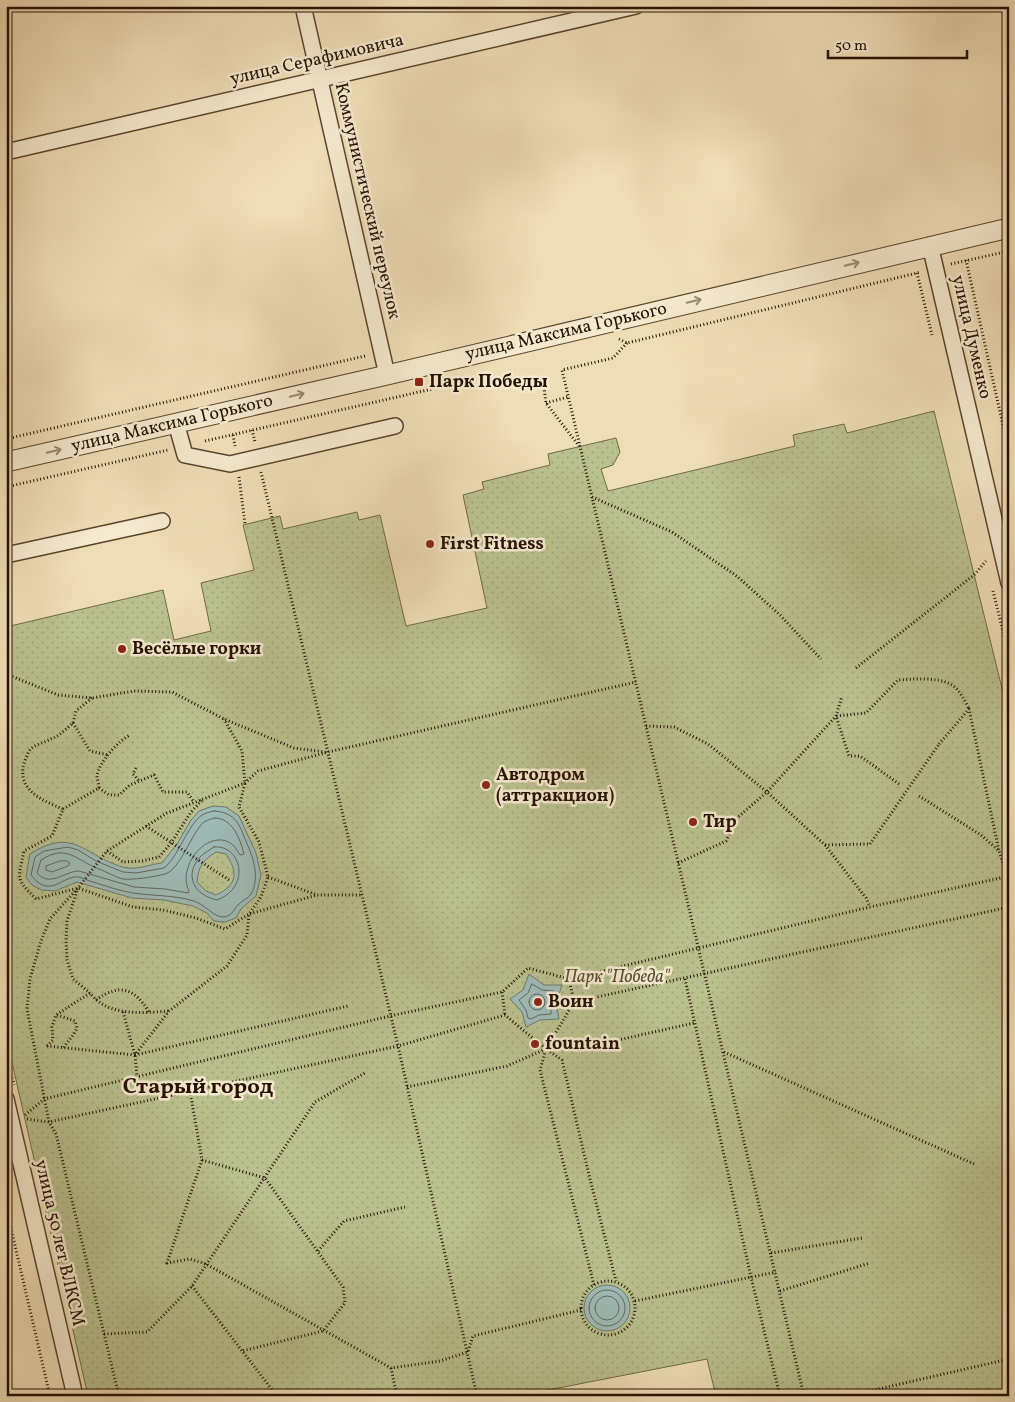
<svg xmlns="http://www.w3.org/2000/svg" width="1015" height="1402" font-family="Vollkorn,serif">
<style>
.park{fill:url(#park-dots);stroke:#706947}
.water{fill:#9dbab6;stroke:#6d766d;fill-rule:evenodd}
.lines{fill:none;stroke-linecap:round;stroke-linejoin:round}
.shore{stroke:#62665b;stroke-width:1}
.minor-casing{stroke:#58442d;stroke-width:18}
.tertiary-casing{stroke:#58442d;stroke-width:21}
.path{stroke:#261100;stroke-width:3;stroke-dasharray:1 2.5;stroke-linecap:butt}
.minor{stroke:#f5e9cf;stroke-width:15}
.tertiary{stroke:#f5e9cf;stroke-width:19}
.path-bridge{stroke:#261100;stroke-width:3;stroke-dasharray:1 2.5;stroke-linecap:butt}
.oneway{stroke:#988872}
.poi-dot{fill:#8f2418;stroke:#f5e9cf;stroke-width:2}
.labels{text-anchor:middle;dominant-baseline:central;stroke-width:5;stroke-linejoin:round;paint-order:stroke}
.street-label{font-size:18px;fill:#261100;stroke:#f5e9cf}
.poi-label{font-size:18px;font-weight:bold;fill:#261100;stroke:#f5e9cf;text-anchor:start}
.park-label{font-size:18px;font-style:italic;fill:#594f32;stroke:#f5e9cf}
.district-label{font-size:22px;font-weight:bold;fill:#261100;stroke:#f5e9cf}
</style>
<defs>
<pattern id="park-dots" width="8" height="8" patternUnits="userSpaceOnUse" patternTransform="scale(1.25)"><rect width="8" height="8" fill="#b9c18e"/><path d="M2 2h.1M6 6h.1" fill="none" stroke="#9fa579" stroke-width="1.8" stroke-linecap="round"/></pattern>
</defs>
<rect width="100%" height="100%" fill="#efddb5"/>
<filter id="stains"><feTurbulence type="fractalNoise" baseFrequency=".004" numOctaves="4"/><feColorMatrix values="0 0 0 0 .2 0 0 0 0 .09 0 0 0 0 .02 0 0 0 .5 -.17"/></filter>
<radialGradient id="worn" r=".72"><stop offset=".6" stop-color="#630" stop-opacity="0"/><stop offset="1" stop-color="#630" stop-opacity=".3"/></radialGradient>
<path class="park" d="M934,411L1009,717V1396H716L707,1359L533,1393V1396H88L6,1036V627L163,590L174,640L211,631L201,583L254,570L243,525L280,516L283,529L357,512L359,520L380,515L406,626L487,608L463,495L484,489L482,482L550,465L548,454L616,438L620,452L613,465L601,469L608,491L795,446L793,435L844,424L847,433Z"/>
<path class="water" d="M213,806L226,807L239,816L256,853L261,875L256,896L241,909L236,918L225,922L214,921L207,913L193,906L164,900L132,898L77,882L55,891L41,890L32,885L26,877L30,854C74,826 84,856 123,867C136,871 150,864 162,863L177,844L191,820L199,811ZM216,852L226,854C238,872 238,885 216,895L206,891L197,882C198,866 204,860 216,852Z
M529,974L544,985H562L556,1003L559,1019L540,1020L526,1027L522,1012L510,999L523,990Z
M584 1308a23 23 0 1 1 46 0a23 23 0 1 1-46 0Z"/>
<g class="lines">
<path class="shore" d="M214,811C233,812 239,822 245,839C252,855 261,876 251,894C248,899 241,901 237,906C232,912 232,916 223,917C214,917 204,904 194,901C174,895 154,896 133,893C120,891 106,886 93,882C89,881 83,878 79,877C62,875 50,900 31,875L35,857L44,851L68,847L78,850L96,861L123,872L136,873L164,868C179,856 188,824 202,815C205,813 210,812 214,811Z
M215,818C232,818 240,838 244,854L240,855C238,852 236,848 233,845C210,826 176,865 189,891L188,893L165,889L134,887L79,871C65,871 50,888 37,873L41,860C65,845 73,857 94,867C99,869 104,871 108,873C113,875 118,878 123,879C133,880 154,877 165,874C180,870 192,832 204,822C207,820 211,819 215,818Z
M214,847C241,844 252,887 217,900C194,895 183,875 201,856C204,853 210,850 214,847Z
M67,861L70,863L68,866L52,872L46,870V866L60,861Z
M532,984L542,990L554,991L551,1002V1014L539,1015L531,1019L528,1018L526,1010L519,1000L528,993Z
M529 1002a8 8 0 1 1 16 0a8 8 0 1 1-16 0Z
M589 1308a18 18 0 1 1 36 0a18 18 0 1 1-36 0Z
M595 1308a12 12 0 1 1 24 0a12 12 0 1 1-24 0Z"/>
<defs>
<path id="minor" d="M303,6L387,375
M6,152L636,6
M930,245L1009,583
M176,423L185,455L230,464L395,426
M6,555L162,521
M6,1099L75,1396"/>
<path id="tertiary" d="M6,462L387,375L1009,228"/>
</defs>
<use href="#minor" class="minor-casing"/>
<use href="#tertiary" class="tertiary-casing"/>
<path class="path" d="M966,260L1009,452
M951,264L1009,251
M917,273L932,335
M619,339L627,343L921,272
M627,343L613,358L562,370L804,1396
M543,380L546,403L579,446
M546,403L568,397
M252,430L255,442
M233,435L235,446
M6,439L365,356
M205,441L432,389L430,383
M261,472L398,1046L477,1396
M239,477L245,524
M6,487L168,450
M592,497L672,532L738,577L780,615L821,659
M993,591L1009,656
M856,668L974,575L986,561
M6,674L58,695L92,698L134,691L172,692L224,719L294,748L325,752
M92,698L76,711L73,723C66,729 59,736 51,739C44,743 35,744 30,750C27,754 24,763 23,768C20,792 44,801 63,809L52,836L24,851C18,880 15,878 36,899L78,888L133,907L163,910L196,918L225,929L249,914L261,897L268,877L259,842L239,807L245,783L242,751L224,719
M73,723L90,751L108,755
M646,726L674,727L708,744L767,792L825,845L866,898L870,907
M939,744L969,709L999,851
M136,768L133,774L139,781
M899,784L860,756H849L836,716L866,713L898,680C912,679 938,677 950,684C959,688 965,701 969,709
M99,788L109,795H119L130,785L154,775L163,792H187L194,802
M919,796L981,835L999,851L1007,876
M63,809L99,788C99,784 97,779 97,776C99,762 118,741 130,735
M146,826L229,880
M825,845L870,844
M107,851L123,862L142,861L159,857L171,843L191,812L202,800
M678,863L726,841L737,818L767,792L836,716L842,696
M268,877L317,895H362
M77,891L67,921L66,940L67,960L73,979L90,993
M569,979L574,1002
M685,979L751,1277L780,1396
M502,992L505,1015
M96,1000C120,983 134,988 149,1012
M123,1012L135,1055L137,1076
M57,1015L75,1021L77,1028L74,1034L63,1048
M47,1046L135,1055L169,1011L227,966L247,935L249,914L317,895
M47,1046L53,1040L52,1027L56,1015L90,993C108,1017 143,1013 169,1011
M724,1052L974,1164
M6,1054L14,1085
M135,1055L348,1006
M407,1087L507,1066L546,1049L596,1045L694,1023
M190,1091L202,1160L167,1263L190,1259L206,1264L391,1368L440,1361L468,1352L473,1336L581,1310
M25,1115L44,1099L390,1016L502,992L528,968L569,979L870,907L1009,876
M27,1119L49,1122L398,1046L505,1015L546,1049L574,1002L1009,907
M202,1160L265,1178L343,1287L345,1303L323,1331L242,1351
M6,1207L50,1396
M318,1251L344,1221L405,1207
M771,1253L862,1238
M581 1308a27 27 0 1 1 54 0a27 27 0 1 1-54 0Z
M594,1285L540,1070L546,1049L562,1060L589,1175L616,1281
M192,1286L277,1396
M780,1291L870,1263
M635,1301L776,1272
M104,1334L147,1332L192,1286L315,1102L365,1073
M391,1368L397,1396
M119,1396L56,1134L49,1122L27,1009L30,979L40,944L50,919L78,888L107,851L167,813L245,783L258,771L328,752L636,682
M848,1396L1009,1359"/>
<use href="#minor" class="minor"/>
<use href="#tertiary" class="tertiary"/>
<path class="path-bridge" d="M870,844L939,744"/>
</g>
<defs><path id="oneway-shaft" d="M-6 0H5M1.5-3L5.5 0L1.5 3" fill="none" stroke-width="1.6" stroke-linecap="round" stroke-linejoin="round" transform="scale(1.25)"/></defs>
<g class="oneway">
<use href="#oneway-shaft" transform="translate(852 264) rotate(-13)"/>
<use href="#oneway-shaft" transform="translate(694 301) rotate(-13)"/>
<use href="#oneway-shaft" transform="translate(297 395) rotate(-13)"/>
<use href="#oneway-shaft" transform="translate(54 451) rotate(-13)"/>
</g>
<g class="poi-dot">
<rect x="414" y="377" width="10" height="10" rx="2.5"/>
<circle cx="430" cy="544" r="5"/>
<circle cx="122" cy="649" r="5"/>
<circle cx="486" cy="785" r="5"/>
<circle cx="693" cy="822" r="5"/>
<circle cx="538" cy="1002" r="5"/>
<circle cx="535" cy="1044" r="5"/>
</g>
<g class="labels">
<g class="street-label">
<text transform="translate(317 60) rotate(-13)">улица Серафимовича</text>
<text transform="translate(367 201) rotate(77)">Коммунистический переулок</text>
<text transform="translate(566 332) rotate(-13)">улица Максима Горького</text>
<text transform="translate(971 337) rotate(77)">улица Думенко</text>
<text transform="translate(172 424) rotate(-13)">улица Максима Горького</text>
<text transform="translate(59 1243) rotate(77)">улица 50 лет ВЛКСМ</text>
</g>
<g class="poi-label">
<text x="429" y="382">Парк Победы</text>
<text x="440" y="544">First Fitness</text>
<text x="132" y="649">Весёлые горки</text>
<text x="496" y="775">Автодром<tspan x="496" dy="21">(аттракцион)</tspan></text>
<text x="703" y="822">Тир</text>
<text x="548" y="1002">Воин</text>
<text x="545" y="1044">fountain</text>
</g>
<g class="park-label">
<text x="617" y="977">Парк "Победа"</text>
</g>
<g class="district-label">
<text x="198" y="1087">Старый город</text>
</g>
</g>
<rect width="1015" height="1402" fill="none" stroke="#efddb5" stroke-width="25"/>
<rect x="8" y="8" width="1000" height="1387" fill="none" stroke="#261100" stroke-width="2.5"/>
<rect x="12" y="12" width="990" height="1377" fill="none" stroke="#261100"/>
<path d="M828 50v8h139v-8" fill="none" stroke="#261100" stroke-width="2.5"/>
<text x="835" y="50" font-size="15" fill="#261100" stroke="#f5e9cf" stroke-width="4" paint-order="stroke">50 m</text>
<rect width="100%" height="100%" filter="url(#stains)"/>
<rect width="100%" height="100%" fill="url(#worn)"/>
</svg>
